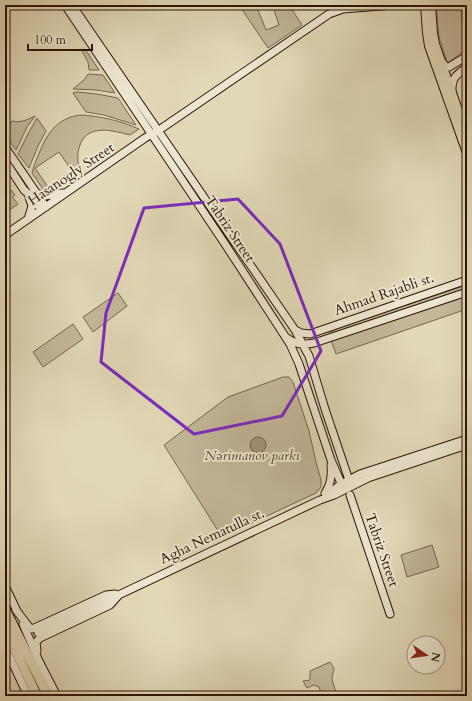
<svg xmlns="http://www.w3.org/2000/svg" width="472" height="701" font-family="Cardo,serif">
<style>
.green{fill:#c2b799;stroke:#76664e}
.water{fill:#a3957a;stroke:#73614b}
.lines{fill:none;stroke-linecap:round;stroke-linejoin:round}
.secondary-tunnel{stroke:#bdb193;stroke-width:7;stroke-dasharray:7 3.5;stroke-linecap:butt}
.secondary-casing{stroke:#2b1404;stroke-width:9}
.primary-casing{stroke:#2b1404;stroke-width:10}
.highway-casing{stroke:#2b1404;stroke-width:11}
.secondary{stroke:#ece6d0;stroke-width:7}
.primary{stroke:#e1d8b7;stroke-width:8}
.highway{stroke:#e1d8b7;stroke-width:9}
.marked{fill:none;stroke:#7b2cbf;stroke-width:3;stroke-linejoin:round}
.labels{text-anchor:middle;dominant-baseline:central;stroke-width:4;stroke-linejoin:round;paint-order:stroke}
.street-label{font-size:14px;fill:#2b1404;stroke:#ece6d0}
.park-label{font-size:14px;font-style:italic;fill:#584531;stroke:#ece6d0}
</style>
<rect width="100%" height="100%" fill="#e1d8b7"/>
<filter id="stains"><feTurbulence type="fractalNoise" baseFrequency=".005" numOctaves="4"/><feColorMatrix values="0 0 0 0 .2 0 0 0 0 .09 0 0 0 0 .02 0 0 0 .5 -.17"/></filter>
<radialGradient id="worn" r=".72"><stop offset=".6" stop-color="#630" stop-opacity="0"/><stop offset="1" stop-color="#630" stop-opacity=".3"/></radialGradient>
<path class="green" d="M239,5H256L266,30L279,25L274,10L282,5H289L302,25L268,48Z
M436,5H461L462,21H467V49L449,62H447L439,37Z
M85,49L99,70H89L88,62L82,51Z
M88,74L103,75L115,93L96,90L73,89L84,80Z
M77,92L97,94L118,98L136,125L104,115L86,112L73,93Z
M80,115C101,116 121,121 139,129L130,135C114,131 88,123 80,145C77,153 77,162 80,170L54,187L52,184L72,171L59,152L35,168L48,187L49,186L52,189C49,191 46,191 43,189L32,173C34,165 37,158 40,151C48,132 58,118 80,115Z
M35,116L27,127L16,150L5,135L12,121C21,123 27,120 35,116Z
M37,118L46,131L38,146L29,168L18,154L28,134Z
M11,190L15,195L12,197L18,204L5,213V193Z
M467,285V288L336,332H326Z
M118,293L127,306L93,332L83,317Z
M467,296V309L336,354L331,340Z
M73,324L83,339L43,367L33,352Z
M283,377H289L293,382L309,431L316,462L321,480V487L316,493L222,537L164,445L228,397Z
M432,545L439,567L407,577L401,555Z
M330,662C337,672 333,669 332,678C332,682 335,688 336,692L331,694L321,693L319,687L314,685L307,688L303,681L310,680V671Z"/>
<path class="water" d="M250 445a8 8 0 1 1 16 0a8 8 0 1 1-16 0Z"/>
<g class="lines">
<path class="secondary-tunnel" d="M5,648L38,633"/>
<defs>
<path id="secondary" d="M65,5L225,244L290,344L299,364L331,460L344,490
M72,5L295,330L309,356L325,409L351,486
M442,62L446,67H449L467,56
M452,92C451,78 457,74 467,67
M5,147L46,207
M5,161L24,190L32,197L41,210
M36,193L45,196L63,193
M28,219L32,206L29,197
M5,235L145,138L162,128L329,14L343,9L394,5
M295,330L301,333L310,334L467,280
M287,338C295,345 304,345 314,343L467,292
M325,493C331,485 332,476 331,465
M328,494L341,484L360,474L467,439
M350,495L390,614
M5,586L18,613
M16,610L29,627L32,629L106,595L115,594
M23,624L38,659L57,696
M38,633L320,500L334,495L368,478L467,445
M5,647L28,696
M37,651L36,642L40,638L110,605L118,596"/>
<path id="primary" d="M425,5L427,33L429,46L467,153
M431,5L433,33L435,44L467,136"/>
<path id="highway" d="M5,609L48,696
M5,628L37,696"/>
</defs>
<use href="#secondary" class="secondary-casing"/>
<use href="#primary" class="primary-casing"/>
<use href="#highway" class="highway-casing"/>
<use href="#secondary" class="secondary"/>
<use href="#primary" class="primary"/>
<use href="#highway" class="highway"/>
</g>
<path class="marked" d="M238,199L280,244L321,351L282,416L194,434L101,362L106,313L144,208Z"/>
<g class="labels">
<g class="street-label">
<text transform="translate(71 174) rotate(-34)">Hasanogly Street</text>
<text transform="translate(230 229) rotate(56)">Tabriz Street</text>
<text transform="translate(384 294) rotate(-19)">Ahmad Rajabli st.</text>
<text transform="translate(212 536) rotate(-25)">Agha Nematulla st.</text>
<text transform="translate(382 550) rotate(71)">Tabriz Street</text>
</g>
<g class="park-label">
<text x="252" y="455">Nərimanov parkı</text>
</g>
</g>
<rect width="472" height="701" fill="none" stroke="#e1d8b7" stroke-width="20"/>
<rect x="6" y="6" width="460" height="689" fill="none" stroke="#2b1404" stroke-width="2"/>
<rect x="10" y="10" width="452" height="681" fill="none" stroke="#2b1404"/>
<g transform="translate(426 655) rotate(103)"><circle r="19" fill="#ece6d0" stroke="#9f927e"/>
<path d="M0-3L7 15L0 10L-7 15Z" fill="#8f2418"/>
<text y="-6" font-size="11" font-weight="bold" text-anchor="middle" fill="#2b1404">N</text>
</g>
<path d="M28 44v6h64v-6" fill="none" stroke="#2b1404" stroke-width="2"/>
<text x="34" y="44" font-size="12" fill="#2b1404" stroke="#ece6d0" stroke-width="3" paint-order="stroke">100 m</text>
<rect width="100%" height="100%" filter="url(#stains)"/>
<rect width="100%" height="100%" fill="url(#worn)"/>
</svg>
